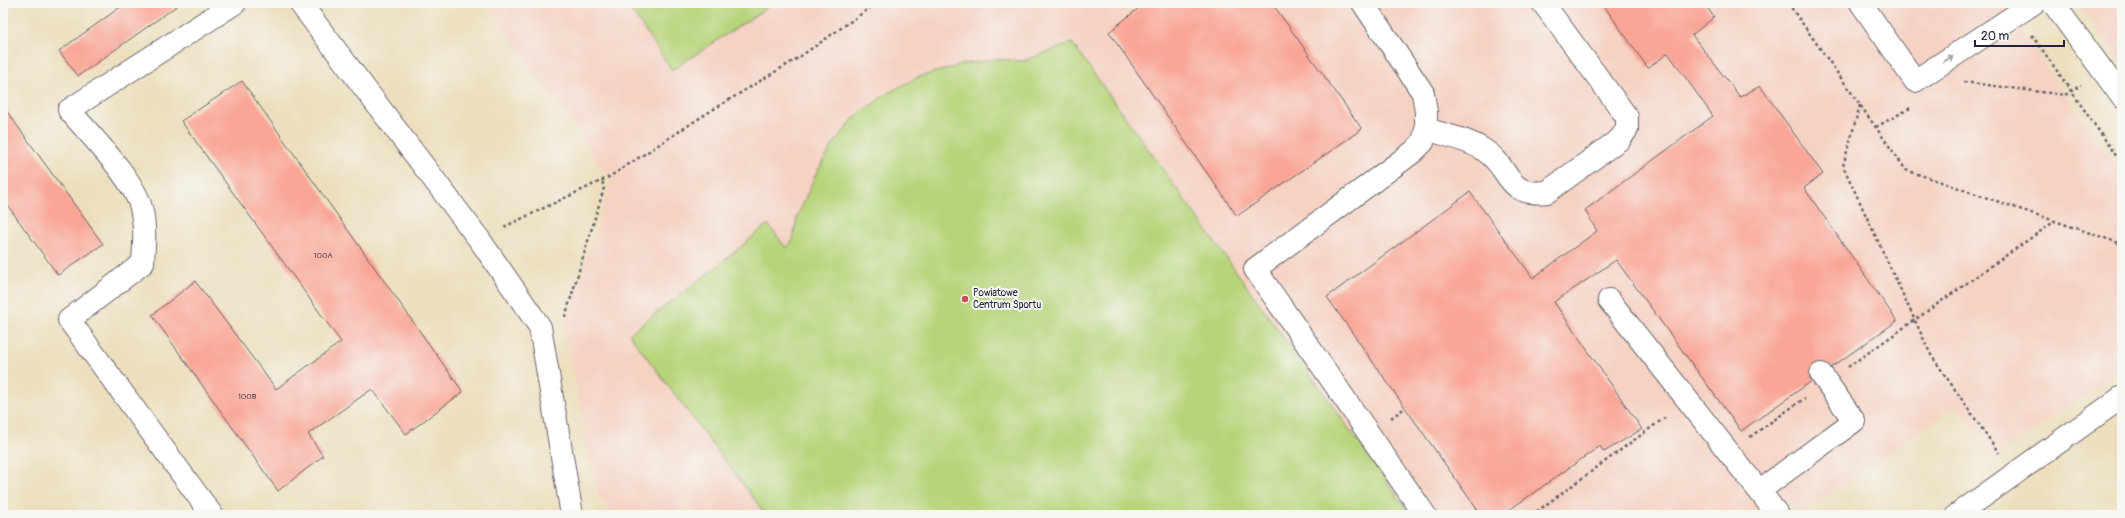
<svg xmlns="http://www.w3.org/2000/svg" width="2125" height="518" font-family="Pangolin,sans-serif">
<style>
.built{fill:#f5d2c2}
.grass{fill:#b8d47a;stroke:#6d7b5a}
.building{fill:#f9a696}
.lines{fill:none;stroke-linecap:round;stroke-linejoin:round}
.minor-casing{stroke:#696469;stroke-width:24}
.major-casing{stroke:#696469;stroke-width:24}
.path{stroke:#696469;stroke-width:2.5;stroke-dasharray:3 3;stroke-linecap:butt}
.minor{stroke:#fff;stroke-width:22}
.major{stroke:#fff;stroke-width:22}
.oneway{stroke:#9c9ca7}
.poi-dot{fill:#d1495b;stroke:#f6f6f2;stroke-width:1.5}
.labels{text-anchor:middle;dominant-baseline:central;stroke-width:4;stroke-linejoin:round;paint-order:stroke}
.number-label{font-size:8px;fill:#584352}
.poi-label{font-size:10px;fill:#22223b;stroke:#f6f6f2;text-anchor:start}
</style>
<rect width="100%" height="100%" fill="#f6f6f2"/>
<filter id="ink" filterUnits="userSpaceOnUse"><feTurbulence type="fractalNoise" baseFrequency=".025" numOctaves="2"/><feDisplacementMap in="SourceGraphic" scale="8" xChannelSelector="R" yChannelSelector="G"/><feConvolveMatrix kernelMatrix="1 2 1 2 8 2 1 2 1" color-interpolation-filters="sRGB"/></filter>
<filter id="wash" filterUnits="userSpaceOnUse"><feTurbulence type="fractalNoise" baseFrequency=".012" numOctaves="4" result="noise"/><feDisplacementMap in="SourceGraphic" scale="16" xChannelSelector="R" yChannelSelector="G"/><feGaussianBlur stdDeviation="0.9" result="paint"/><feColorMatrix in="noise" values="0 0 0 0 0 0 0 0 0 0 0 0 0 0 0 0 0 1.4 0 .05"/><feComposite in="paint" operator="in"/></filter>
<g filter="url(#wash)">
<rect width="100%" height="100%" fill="#eddfbe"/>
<path class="built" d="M486,3H2002L2122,176V370L1997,456L1957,405L1799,515L1789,500L1769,515H697L691,506L679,515H612L599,496L564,329L609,188V177Z
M2078,3H2122V64L2119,59Z"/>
<path class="grass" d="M626,3H774L672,70Z
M1072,43L1363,448L1411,515H766L629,334L720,264L768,224L786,248L793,240L797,217L815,176L832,146L854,118L886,94L918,77L964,64L997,59L1023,61Z"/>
<g id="blocks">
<path class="building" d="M126,3H181L78,76L59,51Z
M1145,3H1272L1362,129L1237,216L1109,32Z
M1602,3H1704L1714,17L1692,35L1740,97L1760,86L1823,174L1804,188L1897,321L1741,431L1616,260L1554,302L1642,429L1604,452L1600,446L1502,515H1481L1327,297L1470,192L1533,278L1597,231L1585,210L1713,116L1668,53L1648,68Z
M242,81L463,392L406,434L372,389L308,434L323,456L278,491L152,315L195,281L276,389L341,342L181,121Z
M3,106L103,244L58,275L3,199Z"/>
</g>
</g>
<g filter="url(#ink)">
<use href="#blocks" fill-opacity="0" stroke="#696469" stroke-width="1"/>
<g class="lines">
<defs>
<path id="minor" d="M300,3L479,239L540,327L572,515
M1363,3L1423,93L1426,112V129L1423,142L1413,152L1255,269L1425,515
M1861,3L1915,81L2034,3
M1426,129C1445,135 1467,139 1484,150C1512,168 1504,197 1547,192L1620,139L1627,129V117L1543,3
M1609,300L1778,515
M1759,491L1854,421L1821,374
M212,515L69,320L143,263C144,244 146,226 141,208C135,180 89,134 69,110L235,3
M1957,515L2122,397"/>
<path id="major" d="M2053,3L2122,97"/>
</defs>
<use href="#minor" class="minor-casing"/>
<use href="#major" class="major-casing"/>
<path class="path" d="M1788,3L1906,170L2122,244
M2032,35L2122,164
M1964,82L2065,95L2081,85
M1860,105L1843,166L1931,355L1999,453
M1876,127L1912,107
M504,227L609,177L709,112L798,58L877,3
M565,317L604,188L602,180
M1848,367L2055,221
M1391,418L1405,408
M1750,437L1805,398
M1532,515L1667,416"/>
<use href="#minor" class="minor"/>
<use href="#major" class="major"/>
</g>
<defs><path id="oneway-shaft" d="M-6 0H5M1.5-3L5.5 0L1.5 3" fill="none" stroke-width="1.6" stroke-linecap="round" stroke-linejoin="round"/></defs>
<use class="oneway" href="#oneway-shaft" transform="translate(1948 59) rotate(-33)"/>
</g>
<circle class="poi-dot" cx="965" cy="299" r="4"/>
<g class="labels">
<g class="number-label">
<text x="323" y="255">100A</text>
<text x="247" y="396">100B</text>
</g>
<g class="poi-label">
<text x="973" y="293">Powiatowe<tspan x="973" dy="12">Centrum Sportu</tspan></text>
</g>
</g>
<rect width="2125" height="518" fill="none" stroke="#f6f6f2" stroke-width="16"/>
<path d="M1975 40v6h89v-6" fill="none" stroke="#22223b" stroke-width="2"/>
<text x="1981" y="40" font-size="12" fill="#22223b" stroke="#f6f6f2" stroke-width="3" paint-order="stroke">20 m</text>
</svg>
